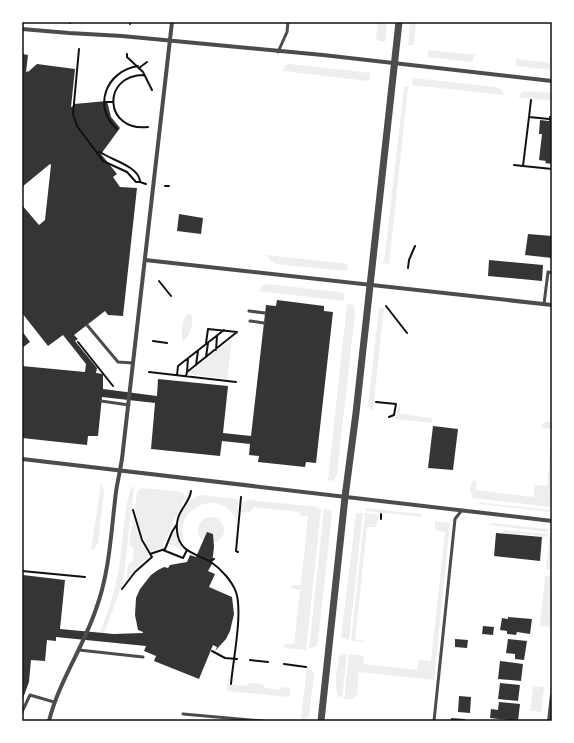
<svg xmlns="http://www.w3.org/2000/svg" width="574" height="743" font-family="Karla,sans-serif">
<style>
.green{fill:#eee}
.building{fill:#353535}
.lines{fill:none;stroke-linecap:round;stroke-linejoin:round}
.path{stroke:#111;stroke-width:2}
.service{stroke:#4c4c4c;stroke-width:3}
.minor{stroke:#4c4c4c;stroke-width:4}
.tertiary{stroke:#4c4c4c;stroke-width:7}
.neatline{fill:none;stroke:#111;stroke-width:1.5}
</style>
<rect width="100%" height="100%" fill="#fff"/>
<path class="green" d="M378,22H387L385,42L376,40Z
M410,22H416L414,45H408Z
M428,50L475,55L472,62L428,57Z
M516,59L552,63V70L517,66L516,64Z
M289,64L370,73L369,81L283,71L285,66Z
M413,78L496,87L502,90L504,95L412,85Z
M404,87H408L389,264L384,263Z
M523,91L552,93V101L518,97Z
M267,255L348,264L347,271L276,264L270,260Z
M268,284L338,292L345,294L344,301L258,291L263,286Z
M347,304L354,305L355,314L337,472L336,477L333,481L328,480Z
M379,308H384L373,410L368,407Z
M188,314H191C194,321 191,337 183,341C180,335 182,318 188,314Z
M232,339L227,379L188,374L189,373Z
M398,404L400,405V414L432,418V423L396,419Z
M545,422H552V492L550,507L473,498C470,492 469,484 474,480L477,481L476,490L533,497L535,485L547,486L552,429L542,428V424Z
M101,484L103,488L104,492L98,543L95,548L91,550Z
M132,487H134L123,582L108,623L100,641L98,638C107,615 115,592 119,568C122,552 125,497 132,487Z
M142,488L182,492L186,497L175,518L163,547L151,552C140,535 132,512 137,492Z
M201,495L237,499L238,502L237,523C226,486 170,504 185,545C169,530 182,500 201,495Z
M249,500L317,507L321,510L306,650L285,648L283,647L285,644H294L300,590L291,588V586L293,585H301L308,516H301L299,512L254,507L250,512H241L242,503Z
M475,502L550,510V512L480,504Z
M366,508L421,514L422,517L366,511Z
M324,509L331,510L332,514L318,641L316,646L309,649Z
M356,513H363L349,640L341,638Z
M365,513L379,515L376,527H367L355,640L365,641L364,642L351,641Z
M133,517L142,544L149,556L139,564L126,581L128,565L133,561L134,549L129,545Z
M198 530a13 13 0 1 1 26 0a13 13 0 1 1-26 0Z
M435,521L450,523L434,680L359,672L357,695L352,699H344L349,654L364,656L363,664L417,670L419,660L431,661L445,532L435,530Z
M492,523L548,529L547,532L490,525Z
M503,530L548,534L547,537L520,533L519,535L503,533Z
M174,532H176L177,539L183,550L169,544Z
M550,534L552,535V570L546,569Z
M545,576H552V612L550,627L540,626Z
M347,654L342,698C331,692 338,667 339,656Z
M307,666L312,670L314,675L309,716L307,719L301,720Z
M249,683L263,684L265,688L280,690L282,687L290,688L289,697L227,691V684L246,686Z
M533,686L544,687L541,712L530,711Z"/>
<path class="building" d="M22,54L28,55L26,72L28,71V72L37,64L75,69L71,107L74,106V104L107,101L111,117L120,128L101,154L117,174L113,177L120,187L137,188L123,316L108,315L105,311L74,335L78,339L75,341L97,368L96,373L103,374V389L157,396L158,379L228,386L223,433L251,436L266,305L276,306L277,300L324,306V311L333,312L316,463L306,462L305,467L258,462L259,456L249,455L250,444L222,441L220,456L151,449L155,403L102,397L98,436H88L87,445L22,438V366L85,372L86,364L63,335L48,346L22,313V205L39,225L45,220L51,165L50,164L22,187Z
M549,116H552V164L545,163L546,161L539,160L542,134H539L540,120L549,121Z
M179,214L203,218L201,234L177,231Z
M528,234L552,236V258L525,255Z
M489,260L543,265L542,281L488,276Z
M22,331L30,342L22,348Z
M433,426L458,429L453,470L428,468Z
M207,532L213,534L214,547L212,564L208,571L215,574L209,587L232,597L234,614L230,631L226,639L215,651L217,647L213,645L199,679L154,661L156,656L144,651L146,646L56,637V641L47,640L45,661L31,660L29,682L22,701L23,575L65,580L60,629L114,634L143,633V632L138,630L135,615L136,598L140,589L151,575L158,570L164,567L168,568L170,565L187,562L190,555L196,557Z
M496,533L542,537L540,561L494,556Z
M508,617L532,619L530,634L517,632L516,635L507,634V631L500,630L502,618L508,619Z
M483,626L494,627L493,635L482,634Z
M455,639L468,640L467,648L455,647Z
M508,639L527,641L524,660L515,659V654L506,653Z
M500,661L523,664L521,681L498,679Z
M500,683L520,685L518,701L498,699Z
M459,696L471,697L470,713L458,712Z
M499,702L520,704L518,721L490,718L491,709L498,710Z
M451,718L465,719V721H451Z"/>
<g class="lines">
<path class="path" d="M70,23V22
M130,24V22
M79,49L73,114L77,126L103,161L127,172L136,182H140L146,184
M127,54V57L143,72L152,90
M139,68L147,62
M144,75C101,75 104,132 148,127
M531,100L529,117L549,119
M105,102H113
M529,117L523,166L552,169
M117,129C92,107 106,71 138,66
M97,153L100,152C111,160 138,166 140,181
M514,165L523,166
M165,186H169
M408,268L409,260L415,246
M159,281L171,296
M386,306L407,333
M153,341L167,343
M78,342L113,386
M206,343L208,329L237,332
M216,350L217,336
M206,357L208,343
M196,365L198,351
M149,372L236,382
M187,372L188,358
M177,375L178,366L224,330
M186,376L187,372L237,332
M376,402L396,404L394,415L389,417
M191,491C189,506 175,510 177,531C179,553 196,553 211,562C221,569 232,581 236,592C243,613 233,660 231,684
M381,519V514
M163,550L183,558L187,550
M238,552L236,551L241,497
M150,554L165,549L172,532L177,524
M210,561L214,559
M22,571L85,577
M122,589L135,572L152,557L142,540L133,510
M212,651L225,658L237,659
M250,660L268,662
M284,664L306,667"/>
<path class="service" d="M278,52L287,32L288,22
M544,304L548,272L552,273
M249,311L265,313
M250,321L264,323
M87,325L118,362L133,363
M101,401L129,405
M79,650L143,657
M22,712L30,695L54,702
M183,714L263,721
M434,721L455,519L462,510"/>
<path class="minor" d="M22,29L69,33L122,36L323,55L552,81
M145,260L552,305
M22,459L552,521
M49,721C59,681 83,648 96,609C110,571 111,531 116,492C118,478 122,464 123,450L172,22
M549,721L552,695"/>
<path class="tertiary" d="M321,721L345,497L356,413L399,22"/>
</g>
<rect width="574" height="743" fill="none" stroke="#ffffff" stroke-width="46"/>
<rect x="23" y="23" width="528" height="697" class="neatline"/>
</svg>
